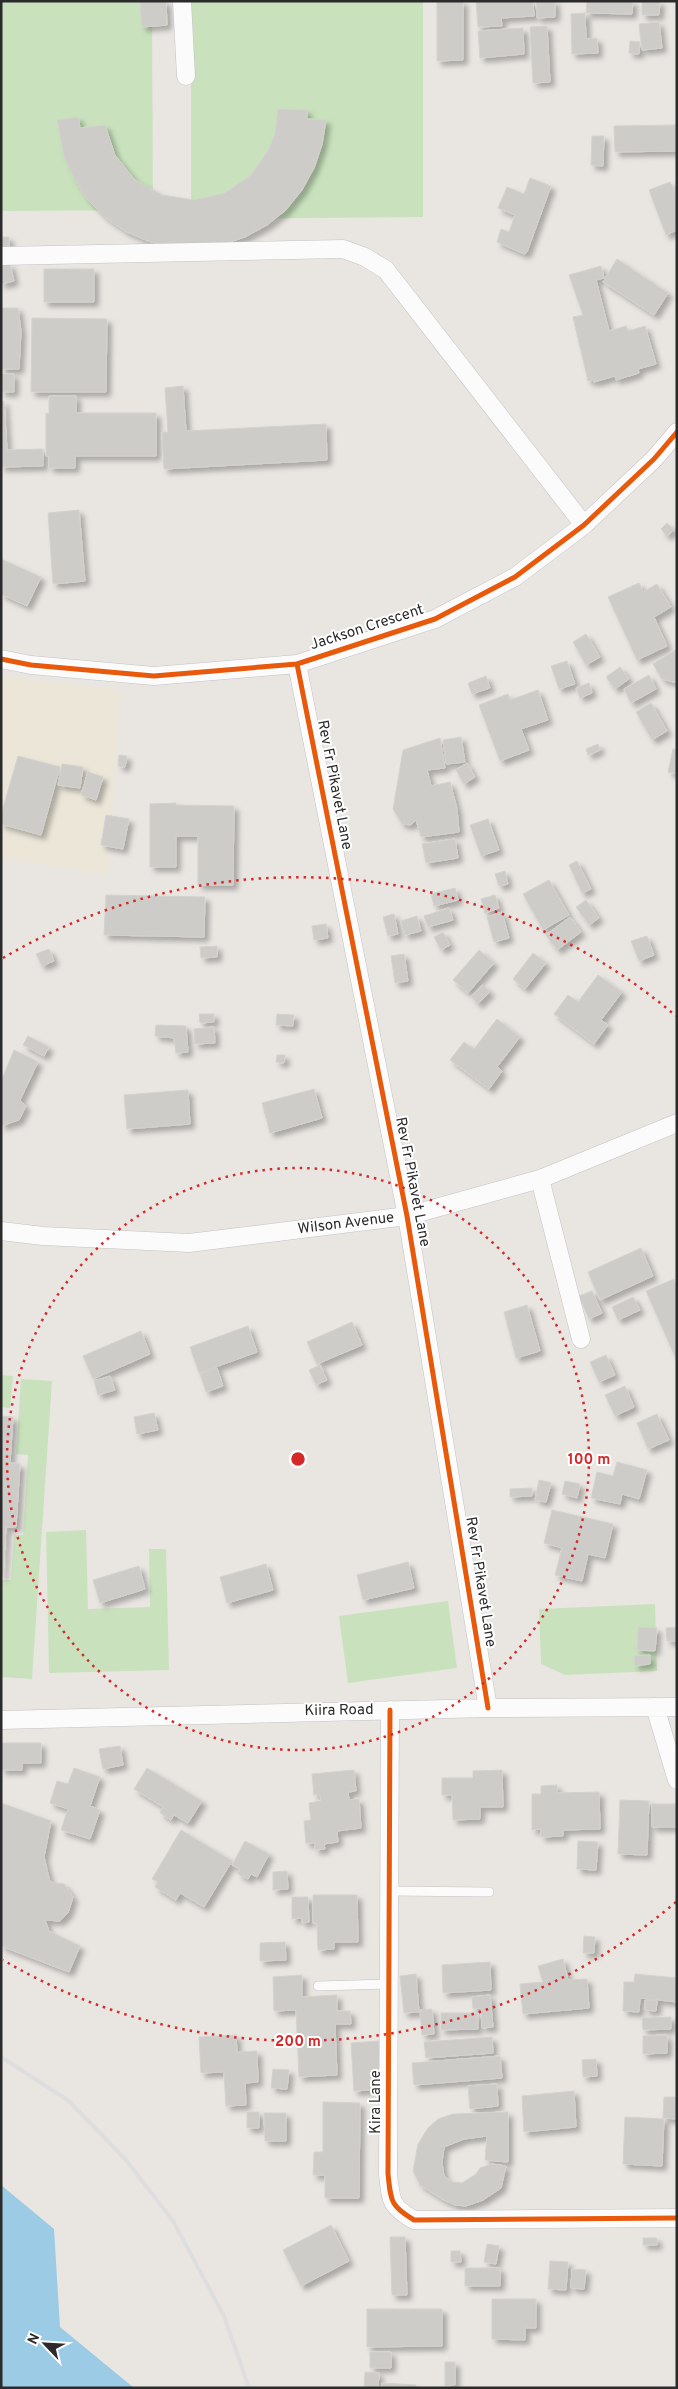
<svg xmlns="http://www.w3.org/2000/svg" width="678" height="2389" font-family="Overpass,sans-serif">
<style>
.education{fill:#ebe6d8}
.green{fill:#c9e2bd}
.water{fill:#9bcbe5}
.building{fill:#ceccc9;stroke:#d4d2ce;filter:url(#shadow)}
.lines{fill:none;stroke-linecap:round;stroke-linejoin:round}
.service-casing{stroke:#c3c2c2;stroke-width:10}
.minor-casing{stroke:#c3c2c2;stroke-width:19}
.service{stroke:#fcfbfb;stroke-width:9}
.minor{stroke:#fcfbfb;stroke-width:18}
.rail{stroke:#dededf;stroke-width:4}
.cycleway-casing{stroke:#fff;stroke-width:8}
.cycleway{stroke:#e8590c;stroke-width:5}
.ring{fill:none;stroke:#d62828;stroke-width:2.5;stroke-dasharray:2.5 5}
.labels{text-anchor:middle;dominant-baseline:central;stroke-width:4;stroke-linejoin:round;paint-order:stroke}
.street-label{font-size:15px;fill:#2b2b2b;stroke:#fff}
.centre{fill:#d62828;stroke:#fff;stroke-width:2.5}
.ring-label{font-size:15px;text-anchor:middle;font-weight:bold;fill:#d62828;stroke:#fff;stroke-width:4;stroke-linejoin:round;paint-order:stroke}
</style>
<defs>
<filter id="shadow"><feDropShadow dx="4.5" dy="4.5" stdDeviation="2.5" flood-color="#0004"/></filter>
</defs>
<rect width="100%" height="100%" fill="#e9e6e2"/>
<path class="education" d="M1,676L120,690L108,874L1,858Z"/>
<path class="green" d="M1,1H152L153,210L1,211Z
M191,1H423V217L191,219Z
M1,1375L13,1376L10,1408L1,1407Z
M21,1379L52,1381L32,1679L1,1677V1580H11L14,1535H23L28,1455L16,1454Z
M86,1530L88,1609L150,1607L149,1549H166L169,1670L49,1673L46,1532Z
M448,1601L457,1668L348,1683L339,1616Z
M655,1604L657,1671L565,1675L541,1664L539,1609Z"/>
<path class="water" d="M1,2185L54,2229L60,2327L134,2388H1Z"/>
<path class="building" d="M140,1H166L167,25L142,27Z
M437,1H463V60L437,61Z
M476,1H533L534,16L501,18L502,26L478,27Z
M536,1H555V17L537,18Z
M587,1H633L632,14L586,13Z
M642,1H660L659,15H642Z
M585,13L586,39L597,38L598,53L572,54L571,14Z
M659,22L662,48L642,50L639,24Z
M547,26L550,82L533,83L530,27Z
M523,28L524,54L480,58L478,31Z
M630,41L640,42L639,54L629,53Z
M278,109L307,110V119L326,120L322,145L314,168L302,190L286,210L267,225L245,237L221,245L172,247L148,241L125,231L105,217L87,199L74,178L64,156L57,120L78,117L80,128L105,125L115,155L135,180L162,195L194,200L225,193L251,175L269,149L275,133Z
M676,125V151L615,152L614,126Z
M592,136H604L603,166L591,165Z
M530,178L551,186L527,252L524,254L497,242L501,229L509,232L515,215L498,208L507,187L524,194Z
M670,182L677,194V230L666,235L649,190Z
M1,237H9V251H1Z
M617,259L668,293L654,315L603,282Z
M10,264L14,281L1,284V266Z
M601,266L604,278L596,280L609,331L626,326L628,331L645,326L656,364L638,369L639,373L616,380L615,376L594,382V380L588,381L573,317L583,315L569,275Z
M44,269H94V302H44Z
M1,308H18L21,332L19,369H1Z
M32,318L107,319L106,392H31Z
M1,374H14V392H1Z
M183,386L186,431L326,424L327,460L164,469L162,432H168L165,388Z
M49,396H76V413H156V456H75V468H49V456H46V413L49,414Z
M4,401L7,450L43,449V466L1,467V402Z
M79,510L85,581L53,584L48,513Z
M667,523L674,530L667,536L661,529Z
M1,559L41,577L27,606L1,594Z
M639,583L643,592L657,584L671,607L654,617L667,646L637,660L608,597Z
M586,634L600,657L586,665L573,642Z
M677,649V683L662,679L653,664Z
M567,661L575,684L559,689L551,666Z
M620,667L629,679L615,689L606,677Z
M649,675L656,689L631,703L624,689Z
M486,676L490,688L472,694L468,683Z
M589,683L592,693L580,698L576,688Z
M538,690L548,720L521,729L529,750L500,761L479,705L508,694L510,700Z
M651,703L667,731L652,740L636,712Z
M461,737L465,762L446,764L443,740Z
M440,738L445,768L427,770L431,786L450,782L457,809L459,832L421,837L416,820L411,825L402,824L393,809L403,750Z
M598,744L600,750L588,755L586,749Z
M673,749L677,750V774L668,772Z
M119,755L127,756L125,767L118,766Z
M18,756L60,767L41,835L1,824V815Z
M467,763L475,777L464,784L456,770Z
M62,764L83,767L80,788L58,785Z
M88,772L103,777L96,800L81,795Z
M176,803V805L234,806L233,885H198V836H176V867H150V804Z
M106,815L129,819L123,849L101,845Z
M488,819L499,850L481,856L470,825Z
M455,839L458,858L426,863L422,844Z
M577,861L591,889L582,893L569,865Z
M505,871L508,884L499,886L495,874Z
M549,880L569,915L543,930L523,894Z
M455,888L458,900L434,906L431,894Z
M106,895L205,897L204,937L104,935Z
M495,895L499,908L485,913L481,899Z
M586,900L599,918L589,925L576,907Z
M449,908L453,920L428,927L424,916Z
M502,912L509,938L494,942L487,917Z
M394,914L398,934L388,936L383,917Z
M417,916L421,931L405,935L401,921Z
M570,917L581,932L557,950L546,935Z
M326,924L328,938L314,940L312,926Z
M443,932L450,945L441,950L434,937Z
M647,936L654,955L639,961L631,941Z
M217,946V957L201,958L200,947Z
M49,949L54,961L42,966L36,954Z
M479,950L494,963L468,993L453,980Z
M533,953L546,963L525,989L513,979Z
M404,954L408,981L395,983L391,956Z
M598,975L622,992L601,1020L608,1025L594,1044L554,1014L568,995L578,1002Z
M483,985L490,992L478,1004L471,996Z
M199,1014H214V1022L200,1023Z
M277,1014L294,1015L293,1026L276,1025Z
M497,1019L520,1037L497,1067L502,1071L489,1089L450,1060L464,1042L474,1049Z
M156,1025L186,1026L188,1052L176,1053L174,1038L155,1036Z
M214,1027L215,1043L195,1044L194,1029Z
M28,1036L49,1047L44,1056L23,1045Z
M14,1050L38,1062L20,1100L26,1106L19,1120L1,1126V1081Z
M277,1055H285L284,1063L276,1062Z
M314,1089L322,1118L270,1133L262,1103Z
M188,1090L190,1124L127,1129L124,1095Z
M641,1248L653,1276L600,1300L588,1272Z
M674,1279L677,1286V1361L646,1291Z
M592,1291L602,1313L589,1319L579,1296Z
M633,1297L640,1310L618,1320L612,1307Z
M527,1305L540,1351L516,1358L504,1312Z
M352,1322L362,1345L317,1364L307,1342Z
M248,1326L257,1352L199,1373L190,1347Z
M141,1331L150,1354L93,1379L83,1356Z
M606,1355L615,1375L599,1382L590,1362Z
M320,1365L327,1380L316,1385L309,1370Z
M217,1368L223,1386L206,1392L200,1374Z
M110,1376L115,1390L98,1395L94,1381Z
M625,1386L634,1407L615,1416L605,1395Z
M154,1413L158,1430L137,1434L134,1417Z
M657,1414L669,1440L648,1449L637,1423Z
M1,1416L13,1417L10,1463L20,1464L16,1527H6L3,1576H1Z
M617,1462L647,1470L639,1499L622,1494L620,1504L591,1498L597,1472L613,1476Z
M539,1480L551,1483L546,1502L535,1500Z
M565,1481L580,1484L577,1498L562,1494Z
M532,1488V1496L510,1497V1489Z
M552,1510L613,1524L605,1558L588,1554L582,1581L555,1575L562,1548L544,1543Z
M408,1562L414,1588L363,1600L357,1575Z
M266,1564L273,1590L227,1603L220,1577Z
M139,1566L145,1589L100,1603L93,1580Z
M638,1627L657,1628L655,1651L637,1650Z
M677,1627V1641H667L666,1628Z
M650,1655V1664L635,1666L634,1656Z
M1,1743H41V1763H22V1770H1Z
M120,1746L123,1765L103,1769L99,1749Z
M74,1768L100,1777L90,1806L100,1810L90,1839L61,1830L68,1809L50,1803L57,1781L68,1784Z
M147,1768L202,1801L188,1823L174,1815L171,1820L160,1813L163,1807L134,1789Z
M354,1770L356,1791L348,1792L349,1800L359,1799L361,1828L337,1831L338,1842L324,1844L325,1849L315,1850V1843H306L304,1821L311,1820L309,1803L321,1801L320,1794L314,1795L312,1774Z
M502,1770L503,1807H480V1819L453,1820L452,1795H442V1778H473V1771Z
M557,1785V1793L599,1792L600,1829L563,1830V1836L541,1837V1829L532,1830V1794H541V1786Z
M620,1800L649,1801L647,1855L618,1854Z
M1,1803L51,1821L44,1857L50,1882L64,1884L73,1897L68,1913L60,1921L45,1920L49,1931L80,1946L69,1972L1,1946Z
M652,1804H677V1827H652Z
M181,1830L232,1861L204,1907L180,1893L176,1900L155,1887L158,1882L152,1879Z
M245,1841L269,1854L257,1877L251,1874L248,1879L238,1874L240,1869L232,1865Z
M578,1841L598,1842L596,1870L577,1869Z
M287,1871L288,1889L273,1890V1872Z
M313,1895H357L358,1942H334V1949L318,1950L317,1923H313Z
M292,1897H308L309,1922L302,1923V1918L292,1919Z
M584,1936L595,1937L594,1953H583Z
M285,1942L286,1960L260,1961V1943Z
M563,1959L568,1980L587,1979L589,2008L523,2014L520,1984L543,1982L538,1966Z
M490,1962L491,1990L443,1993L442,1965Z
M416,1974L419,2012L404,2013L400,1976Z
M635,1974L677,1978V2002L640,1998L639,2012L623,2011L624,1982H634Z
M302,1975V1997L337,1995V2011H350L351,2024H335L337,2075L299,2077L296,2010L274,2011L273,1977Z
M490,1995L493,2027L482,2028L481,2008L473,2009L472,1997Z
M645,2000L657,2001L656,2011L645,2010Z
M432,2009L434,2034L422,2035L420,2010Z
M441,2013H478V2029L441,2030Z
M671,2017V2029L643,2030L642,2018Z
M236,2035L237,2052L257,2051L258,2082L245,2083L246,2105L226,2106L224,2072L201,2073L199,2037Z
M667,2035V2053L643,2054V2036Z
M492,2037L493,2053L426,2058L424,2042Z
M379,2041L382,2089L354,2091L351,2043Z
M500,2056L502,2078L414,2085L412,2063Z
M596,2059L597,2076L583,2077L582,2060Z
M273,2069L289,2070L287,2089L271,2088Z
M497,2084L498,2106L470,2109L468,2086Z
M574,2091L576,2127L524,2132L522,2096Z
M664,2097H677V2119L663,2118Z
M323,2102L360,2103L359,2198H325V2175H313L314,2152H323Z
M247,2112H259V2128H247Z
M508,2112V2162L485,2160L487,2136L464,2139L444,2147L442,2163L444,2176L452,2182L462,2183L476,2174L480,2168L492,2164L506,2166L501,2188L483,2200L466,2206L455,2205L442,2199L420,2185L413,2171L418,2144L428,2128L438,2119L453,2114Z
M264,2113H286V2141H265Z
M625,2117L664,2119L662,2166L623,2164Z
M331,2225L349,2261L301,2286L283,2250Z
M390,2237H405L407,2295H392Z
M643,2238H657V2245H643Z
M487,2244L499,2246L496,2264L484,2262Z
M451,2251H460L461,2262H451Z
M550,2261L568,2262L566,2290L548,2289Z
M465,2268H500V2286H465Z
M572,2269L586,2270L584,2289L571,2288Z
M492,2299H536V2328H525V2340L492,2339Z
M367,2309H442V2346L367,2347Z
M370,2352H391V2368H370Z
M445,2362H455V2385L445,2386Z
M365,2372L379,2373L378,2388H364Z
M382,2383L416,2385L415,2388H381Z"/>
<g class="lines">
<defs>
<path id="service" d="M390,1891L489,1892
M318,1986L389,1984"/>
<path id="minor" d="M182,1L186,76
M1,256L343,249L365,257L386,270L584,525
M1,659L31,665L154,676L297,664L435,619L515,577L584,525L654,459L677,432
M297,664L407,1216L488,1708
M540,1179L581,1339
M1,1231L43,1236L189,1243L407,1216L540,1179L677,1123
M655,1707L677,1780
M390,1710L388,2174C391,2201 390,2206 414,2220L677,2218
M1,1720L488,1708L677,1707"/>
</defs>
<use href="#service" class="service-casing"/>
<use href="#minor" class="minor-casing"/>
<use href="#service" class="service"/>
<use href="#minor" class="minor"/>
<path class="rail" d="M1,2057L69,2101L126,2160L173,2221L224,2316L249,2388"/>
<defs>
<path id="cycleway" d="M1,659L31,665L154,676L297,664L435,619L515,577L584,525L654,459L677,432
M297,664L407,1216L488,1708
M390,1710L388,2174C391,2201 390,2206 414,2220L677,2218"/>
</defs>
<use href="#cycleway" class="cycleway-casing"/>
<use href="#cycleway" class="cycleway"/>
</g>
<g class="ring">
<circle cx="298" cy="1459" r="291"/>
<path d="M676 1902A582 582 0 0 1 3 1960M3 958A582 582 0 0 1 676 1016"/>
</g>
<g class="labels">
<g class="street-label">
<text transform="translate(367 628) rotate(-18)">Jackson Crescent</text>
<text transform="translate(334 785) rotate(79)">Rev Fr Pikavet Lane</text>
<text transform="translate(412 1182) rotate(79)">Rev Fr Pikavet Lane</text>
<text transform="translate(346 1224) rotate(-7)">Wilson Avenue</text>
<text transform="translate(480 1582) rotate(81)">Rev Fr Pikavet Lane</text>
<text transform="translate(339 1711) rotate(-1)">Kiira Road</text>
<text transform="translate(376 2102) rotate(-90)">Kira Lane</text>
</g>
</g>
<circle cx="298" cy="1459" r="8" class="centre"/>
<g class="ring-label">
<text x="589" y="1464">100 m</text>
<text x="298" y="2046">200 m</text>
</g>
<rect width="678" height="2389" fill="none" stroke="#2b2b2b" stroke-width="5"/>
<g transform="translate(45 2344) rotate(295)" stroke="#ffffff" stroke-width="4" paint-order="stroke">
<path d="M0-4L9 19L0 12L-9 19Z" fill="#2b2b2b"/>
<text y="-8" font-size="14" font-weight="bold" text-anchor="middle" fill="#2b2b2b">N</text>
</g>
</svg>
